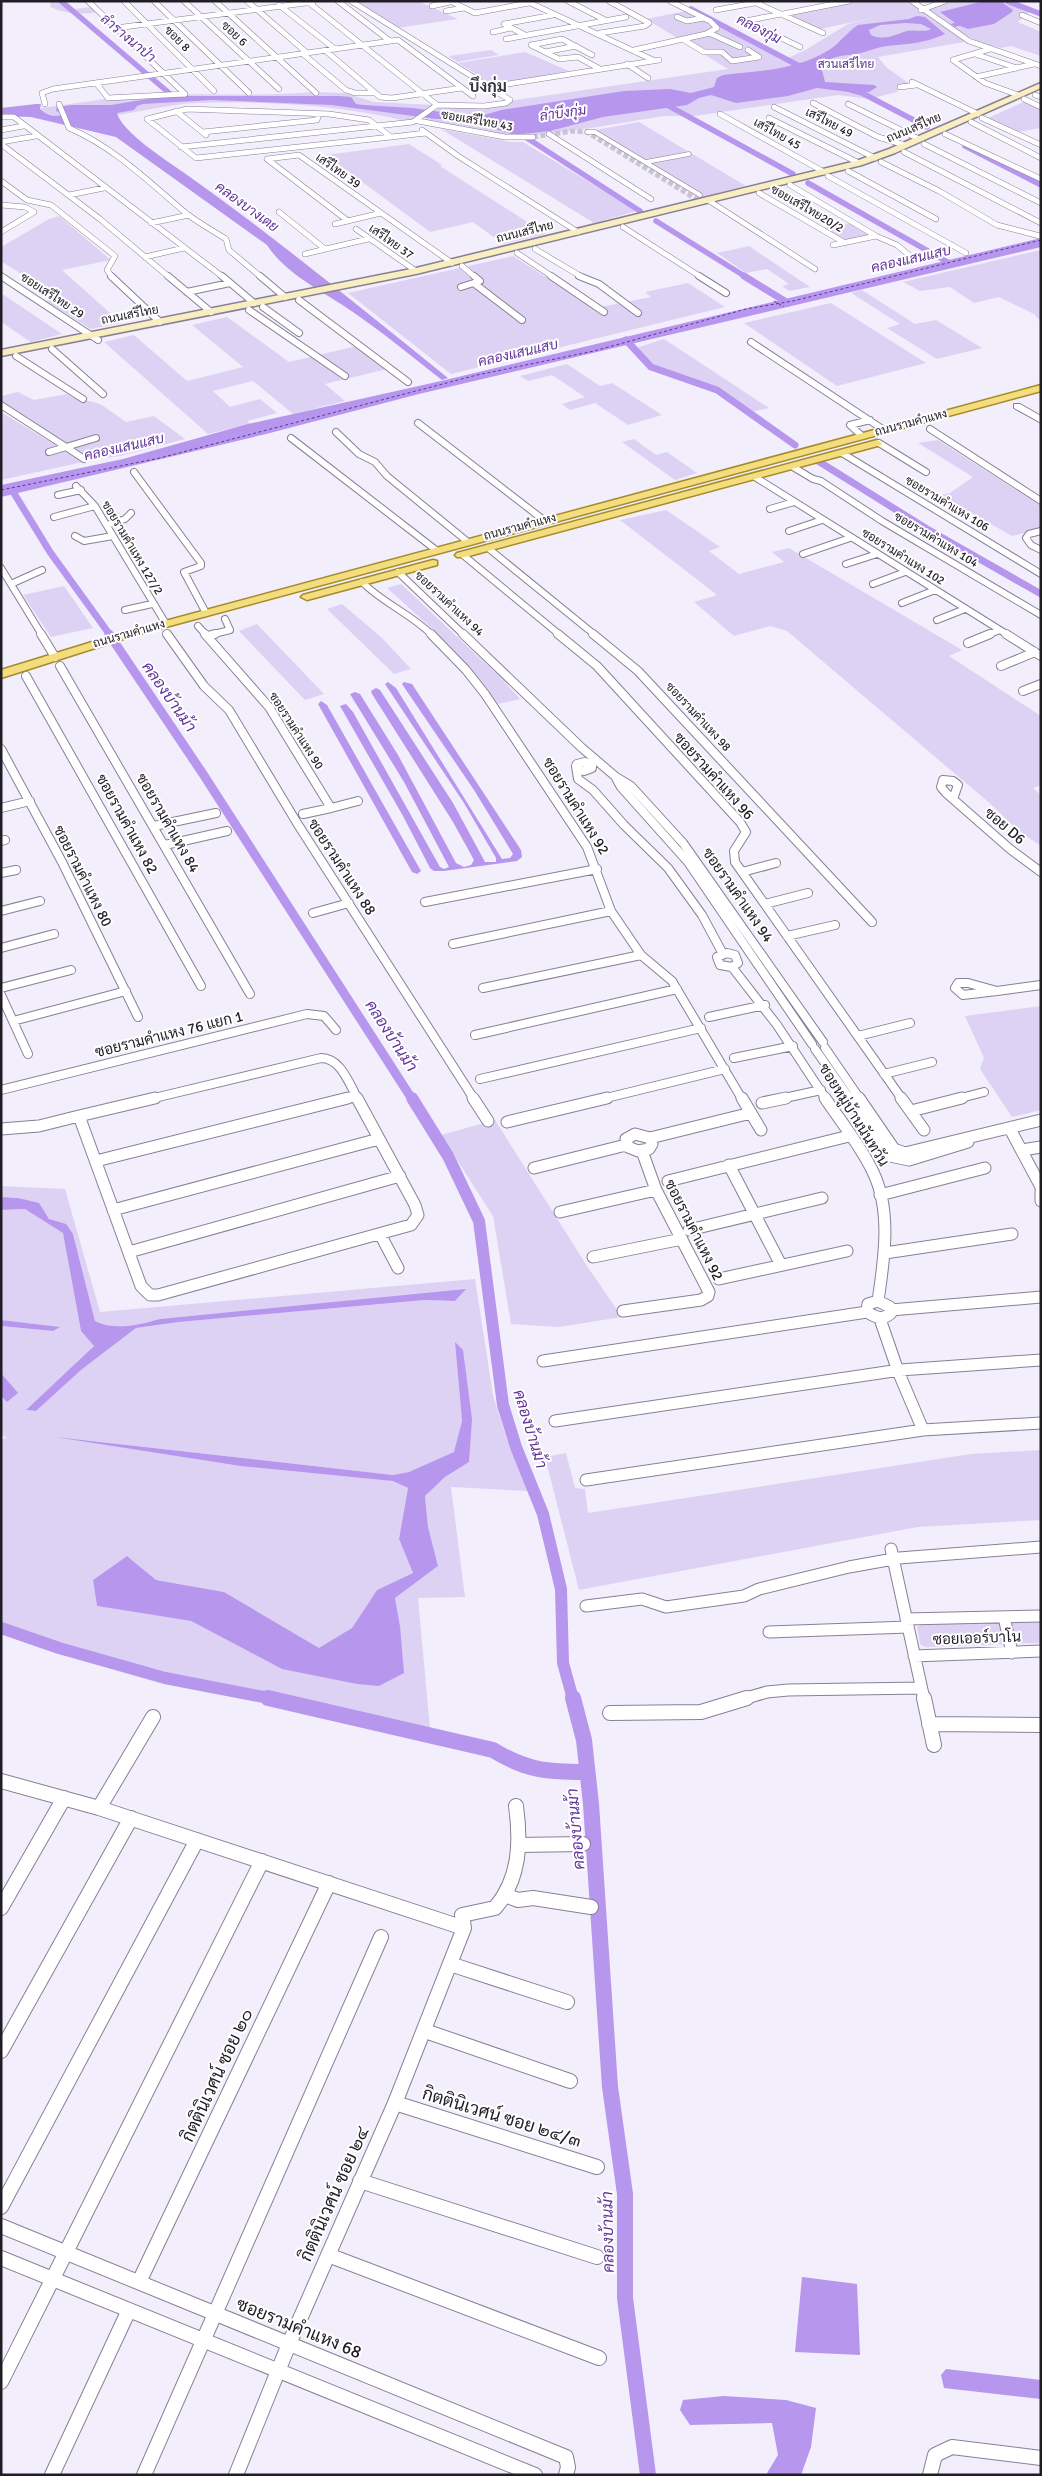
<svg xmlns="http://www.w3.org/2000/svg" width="1042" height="2476" font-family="Signika,Sarabun,sans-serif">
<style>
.green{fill:#ddd2f4;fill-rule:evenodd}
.water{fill:#b796ee;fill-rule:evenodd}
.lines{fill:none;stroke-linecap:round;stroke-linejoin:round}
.canal-far4{stroke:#b796ee;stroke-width:5.5}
.canal-far3{stroke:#b796ee;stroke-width:7}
.canal-far2{stroke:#b796ee;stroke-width:9}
.canal-far1{stroke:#b796ee;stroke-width:12}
.canal{stroke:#b796ee;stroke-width:16}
.river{fill:#b796ee;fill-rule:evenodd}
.ferry{stroke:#62359a;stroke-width:1;stroke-dasharray:3 2.5;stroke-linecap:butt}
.minor-tunnel{stroke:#c9c4d1;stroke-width:5;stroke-dasharray:5 2.5;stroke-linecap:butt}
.pedestrian-casing{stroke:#878095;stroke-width:5}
.minor-far4-casing{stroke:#878095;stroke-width:6}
.minor-far3-casing{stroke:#878095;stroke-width:8}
.minor-far2-casing{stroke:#878095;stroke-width:10}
.minor-far1-casing{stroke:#878095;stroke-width:13}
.minor-casing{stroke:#878095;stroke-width:16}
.tertiary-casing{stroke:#878095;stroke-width:2}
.secondary-casing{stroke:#878095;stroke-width:3}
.primary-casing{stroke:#a48b28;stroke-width:3}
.pedestrian{stroke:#fff;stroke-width:4}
.minor-far4{stroke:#fff;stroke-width:5}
.minor-far3{stroke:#fff;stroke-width:6}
.minor-far2{stroke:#fff;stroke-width:8}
.minor-far1{stroke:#fff;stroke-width:11}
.minor{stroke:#fff;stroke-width:14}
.tertiary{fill:#fff;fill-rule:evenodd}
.secondary{fill:#f9eebf;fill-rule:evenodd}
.primary{fill:#f3dd7f;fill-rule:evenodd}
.labels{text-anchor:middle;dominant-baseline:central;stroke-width:4;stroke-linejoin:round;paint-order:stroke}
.far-street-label{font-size:12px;fill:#201d25;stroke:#fff}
.far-park-label{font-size:12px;fill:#5f3296;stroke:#fff}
.far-water-label{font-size:14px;font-style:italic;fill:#62359a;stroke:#fff}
.street-label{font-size:15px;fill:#201d25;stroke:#fff}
.far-district-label{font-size:16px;font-weight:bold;fill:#383243;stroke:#fff}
.water-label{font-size:16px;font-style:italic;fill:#62359a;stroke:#fff}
.near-street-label{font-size:18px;fill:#201d25;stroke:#fff}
</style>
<rect width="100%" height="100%" fill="#f3eefc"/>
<path class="green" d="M51,1H65L74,9L92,7L98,12C80,15 66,14 50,7Z
M347,1H418L458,19L390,29Z
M857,1H908L970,41L878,57L886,67L911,85L900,87L897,92L869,99L838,95L694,116H664L591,128L511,138L424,120L439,108L509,101L728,69L646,19L691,10L784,60L807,49L848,24L868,19L820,29L787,15Z
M942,1H1004L1030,11L1018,22L1041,32V56L1011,46L1001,48L984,44L967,36L924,6Z
M491,50L499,55L457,62L449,56Z
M525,52L569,71L493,85L458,63Z
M315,92L345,93L374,102L434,105L410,122C341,105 269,101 198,103C152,104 84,131 41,111V108C81,103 122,95 163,94C214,94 264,96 315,92Z
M1026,101L1041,108V128L1017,132L988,118Z
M639,122L746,186L703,197L696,196L590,131Z
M441,129L511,142H523L637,211L594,223Z
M409,144L442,165L440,166L546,234L503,244L473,222L430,232L326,155Z
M59,216L111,260L62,270L121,323L91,329L46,301L57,297L1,261V247L49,219Z
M852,223L871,236L843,241L821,228Z
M749,246L810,287L789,291L782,286L789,284L767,269L746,273L717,253Z
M1041,250V322L1034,314L999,297L974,303L950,287L920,291L903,282Z
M513,256L595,308L651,297L645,292L688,283L725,307L451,374L348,293Z
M862,290L915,324L936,320L982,348L937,359L887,328L900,324L851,293Z
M1,293L62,334L31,342L1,322Z
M831,303L926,363L837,386L744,323Z
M227,317L289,362L357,346L387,369L325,384L345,401L293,414L253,381L213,391L230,407L260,399L277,413L247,421L250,424L208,434L104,342L134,335L187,381L243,367L192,325Z
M664,339L769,408L751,412L721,391L684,375L654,367L636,348Z
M567,364L600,386L612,383L662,415L628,425L595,403L570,410L562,404L585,397L552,375L528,381L520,376Z
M18,392L34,400L67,394C79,402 84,399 97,403C100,403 122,419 126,422L154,416L185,439L120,456L91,460L1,402V396Z
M1,412L83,462L1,480Z
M634,439L656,455L667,452L697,473L675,480L622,442Z
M938,440L1041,506V529L1012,536L940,495L950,493L973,477L918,443Z
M666,510L720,547L709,551L739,574L784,562L772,552L789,548L962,650L949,656L1041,716V785L1033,788L1041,795V846L1016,829L993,806L787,631L770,626L734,636L694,602L717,595L620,520Z
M401,584L502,679L520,699L498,704C468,659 427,624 387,588Z
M64,586L93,628L51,637L23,595Z
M342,604L381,637L411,669L394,674L327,609Z
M257,624L324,694L305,700L239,631Z
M1041,1006V1110L1012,1117L980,1069L984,1058L965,1016Z
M495,1120L587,1266L622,1317L559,1327L511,1324L493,1216L441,1135Z
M1,1186L65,1189L100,1312L475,1279L493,1395L506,1437L528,1491L451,1487L465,1597L418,1598L430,1729C287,1697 140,1674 1,1625V1439L8,1438L1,1435V1396L7,1402L6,1379L1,1373V1326L53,1331L59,1327L1,1320V1210L25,1209L63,1232L81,1331L94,1346L26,1410L36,1411L81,1370L136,1328L179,1322L425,1300L455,1301L465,1290L160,1319C138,1325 117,1331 95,1321L73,1234L18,1198L1,1197ZM455,1343L469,1462L445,1477L425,1496L428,1527L438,1566L395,1598L400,1626L282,1669L191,1621L97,1606L93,1580L127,1556L156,1580L224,1592L320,1649L352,1628L377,1590L413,1573L399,1539L408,1488L394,1481L73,1439L393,1475L409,1472L454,1453L462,1421Z
M1041,1450V1520L918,1527L579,1590L545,1457L566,1453L575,1488L585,1489L588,1513L971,1454Z
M1041,1622V1643L925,1647L920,1644L917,1627L922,1624Z"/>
<path class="water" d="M984,1H1000L1013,10L1012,12L994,24L968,29L958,25L940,12Z
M917,16L925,17L945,34C926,43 908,44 887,46C877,47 867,52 857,54C842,56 832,55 821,66L825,82L874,85L877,87L869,92L857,93L817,88L788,96L736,103L711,95L699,98L687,105L603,117L550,131L514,135L465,119H436L331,105L212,100L143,104L137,106L134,110L117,113C121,131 167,161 183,172C275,237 361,308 448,378L442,380C411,356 380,330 347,308C320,290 285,273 267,245L116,137L31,117L1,116V108L36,104H41L40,109C49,117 57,117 68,114L56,111L57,107L72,105H111L166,96H339L351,97L356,104L363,105L412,108L478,117L501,110L624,91L670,89L691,93L714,87L717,78L723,75C759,71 797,70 829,50C840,43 847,32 858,25L909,19ZM905,23L921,24L931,29C924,33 915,29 907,31C894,35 884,41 871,35L869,30L880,25Z
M1041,238V247L419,394L266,434L1,497V485L123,459L248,424L441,381Z
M388,682L396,688L502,859L510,858L513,854L474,790L402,684L404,682L412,684L521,850L522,857L517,861L444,871H434L430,868L403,816L340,706L346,704L353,712L440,867L444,869L449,867L404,782L350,694L355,692L360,694L398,755L456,863L464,867L471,865L474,860L453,822L372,694L371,691L376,688L380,690L453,803L485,862H496V858L464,803L385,684Z
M321,701L327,705L421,871L417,874L412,872L318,704Z
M1,1197L18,1198L39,1203L49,1219L66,1224L73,1234L95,1321C116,1331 138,1325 160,1319L466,1289L455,1301L425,1300L179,1322L136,1328L81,1370L36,1411L26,1410L94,1346L81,1331L63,1233L25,1209L1,1210Z
M1,1320L60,1327L53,1331L1,1326Z
M455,1342L463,1350L472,1419L469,1462L445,1477L425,1496L428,1527L438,1566L395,1598L400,1626L404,1673L379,1686L357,1684L282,1669L191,1621L97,1606L93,1580L127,1556L156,1580L224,1592L319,1648L352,1628L377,1590L413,1573L399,1539L408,1488L393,1481L241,1466L55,1437L393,1475L409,1472L454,1452L462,1421Z
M1,1373L18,1393L7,1402L1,1396Z
M802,2277L857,2284L860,2355L795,2352Z
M946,2369L1041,2380V2399L944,2388L941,2375Z
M724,2396L786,2400L816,2408L811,2447L801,2475H769L767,2473L778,2455L772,2423L690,2425L680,2410L683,2400Z"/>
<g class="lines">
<path class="canal-far4" d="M61,1L175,98
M1007,1L1041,14
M691,9L805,69
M848,89L862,93L927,127
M658,100L793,174
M516,131L640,211
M965,146L1041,185
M808,183L951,264
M656,221L746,277"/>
<path class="canal-far3" d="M744,276L788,303
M626,340L651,367L717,390L795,445
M818,461L927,529L1041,594
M12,490L50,552L110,635"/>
<path class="canal-far2" d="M109,634L203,774L412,1099"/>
<path class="canal-far1" d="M412,1098L448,1156L479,1221L503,1405L516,1447L543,1514L561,1589L563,1663L573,1699
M1,1628L59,1648L165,1678L274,1699"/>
<path class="canal" d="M268,1698L493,1750C527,1771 548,1772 587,1772
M573,1698L584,1740L591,1804L610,2087L625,2194V2298L648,2475"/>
<path class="river" d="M996,1H1006L980,19L955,27L951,24L974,15Z"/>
<path class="ferry" d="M774,301L784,307
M1,490L160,458L477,375L594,351L746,309L793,301L1041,240"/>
<path class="minor-tunnel" d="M533,137L572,131L587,132L701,202"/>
<defs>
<path id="pedestrian" d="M587,132H595L700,195
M646,162L689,154"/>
<path id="minor-far4" d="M88,1L185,94
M124,1L214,91
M154,1L249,93
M184,1L279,89
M215,1L316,93
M247,1L307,53
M307,1L437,105L484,106L506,103L510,100L489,87L659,60
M338,1L390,41
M351,1L489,87
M526,1L653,60
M568,1L605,20
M752,1L823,33
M912,1L969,41L1041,66
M452,2L475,13L529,3
M279,5L335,49
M432,6L454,1
M716,10L760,2
M921,10L945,1
M446,11L464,8
M781,14L746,21L800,47
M783,14L849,1
M1022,15L1041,23
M677,17L687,21L704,18
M116,28L313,2
M493,32L511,28
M600,33L645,26L649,23L609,1
M709,33L740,47
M525,35L504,24L553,15
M506,39L626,17
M684,40L704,52H722L732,61L759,57L748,50
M531,45L559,59L578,57L598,68
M531,45L562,39L592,55
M990,49L953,60L985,83L1018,95
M634,50L706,34L717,28L710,21L670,1
M326,51L380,97L392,98L462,88
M545,52L576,46
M303,54L346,90L355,93H373
M975,54L1017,68
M627,64L648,78
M976,77L1034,64
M912,82L978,114
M96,83L108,98L185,94
M900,87L916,85
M1035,95L1041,97
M1024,99L1041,107
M813,103L878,137L905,145
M45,104L42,93L53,89L398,40L473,96
M59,104L69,128C114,147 150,183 187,214C199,223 213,231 226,239L229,250L261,277
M848,104L919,139
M774,107L875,158
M187,109L329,114L369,120L391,137L196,158L147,119Z
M176,111L206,135
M720,114L824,172
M1,117H14L223,277
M769,118L859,163
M982,118L1041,145
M418,121L505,137H533
M971,122L1041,158
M1,130L23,126
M422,130L458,156L578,232
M203,132L317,120L319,114
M549,134L651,199
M945,134L1041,179
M391,137L426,133
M1,142L36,136
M1,144L100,219L169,277
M924,144L1041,203
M181,147L413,122L437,105
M904,152L1041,223
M881,162L939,191L997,225L1040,236
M848,171L936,219
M828,176L966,253
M1,181L27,200L51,205L115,256L107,270L112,277
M790,185L876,236L833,245
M759,193L845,243
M69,195L104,188
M708,200L815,269
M1,205L25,207L34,212L1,232
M279,212L325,249
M348,221L267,159L299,155L452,263
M151,223L189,215
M335,224L381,213
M623,227L701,277
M356,229L416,271
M876,236L897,245L910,256
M535,249L582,277
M517,253L553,277
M305,254L368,239
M145,257L184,248
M462,266L475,277
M1,276L3,277"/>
<path id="minor-far3" d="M1,276L98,340
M111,276L160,322
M168,276L211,312
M222,276L254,303
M260,276L285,297
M551,276L604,312
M579,276L599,284L638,313
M699,276L726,293
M475,284L522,320
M461,287L480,281L474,276
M187,292L230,283
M299,300L408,382
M263,307L299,333
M249,310L345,376
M751,342L884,430
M52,349L103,394
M16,356L83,399
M1,405L66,447L96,438
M418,423L545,521
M930,429L1041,501
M336,432L359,454L375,462L387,476L468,542
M862,436L850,425L870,420
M291,438L436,550
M879,443L926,472
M49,452L66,447L84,459
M842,453L1041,574
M793,467L813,479L821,481L882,521L1041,615
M134,472L201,563V566L184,572L206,613
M755,477L1008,635
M76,486L95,506L166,624
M58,495L81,490
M770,509L794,502
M54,517L95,506
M107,525L125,519L131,513
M789,531L822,520
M1041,531L1029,534L1026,538L1031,545L1041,550
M75,536L84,541L113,536
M488,548L595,635
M803,554L850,538
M463,555L560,635
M846,564L877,554
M1,568L42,635
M398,572L464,635
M362,582C384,604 410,613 432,635
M11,584L42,570
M873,584L905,572
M902,603L935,590
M125,610L152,604
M937,620L965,609
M198,626L206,635
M210,635L230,630L225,619
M987,635L1000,630"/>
<path id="minor-far2" d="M41,634L55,657
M167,634L204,686L229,710L297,823L474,1099
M205,634L269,707L331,808L358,801
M431,634L466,670L485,694L587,847L611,911L641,955L672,981L742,1099
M463,634L582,748L616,777L631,786L683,843L823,1042
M558,634L597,666L740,822L746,832L734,851L735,862L902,1099
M593,634L638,671L872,922
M1006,634L1041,656
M208,636L215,634
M968,643L990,634
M60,666L250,994
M1001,666L1035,652
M26,676L201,986
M1023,691L1041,684
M1,749L62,862L138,1017
M585,762L592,765V768L584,771L577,768V764Z
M576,766L578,779L593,790L624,825L668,868L702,915L723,954
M616,778L621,787L688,862L812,1044
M953,799L958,785L953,781L943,780L941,787L946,793L1010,849L1041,872
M1,808L30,801
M303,814L331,808
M154,826L216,813
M1,841L5,840
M165,845L227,831
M742,872L776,863
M1,873L16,870
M425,902L597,869
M765,904L808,893
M1,911L40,901
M313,913L349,903
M787,936L835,925
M453,944L611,911
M1,948L54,934
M727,953L735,955L738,963L732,967L720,965L717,957Z
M732,967L777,1025L826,1099
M958,983H968L997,991L963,995L955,988Z
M1,988L71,970
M483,988L641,955
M997,991L1041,985
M1,995L28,1054
M709,1017L765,1005
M13,1021L126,991
M475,1035L677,989
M858,1036L910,1023
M825,1048L860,1099
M815,1049L850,1099
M734,1058L793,1046
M884,1074L932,1062
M480,1079L701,1028
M1,1090L307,1014L324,1016L336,1030
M150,1099L321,1058C341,1058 349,1084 358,1099
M343,1099L355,1096
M602,1099L725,1069
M780,1099L821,1090
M957,1099L984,1092"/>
<path id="minor-far1" d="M473,1098L488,1121
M742,1098L761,1130
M825,1098C841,1122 861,1146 873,1172C892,1211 884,1260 878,1301
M849,1098L890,1156L909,1160L968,1142
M859,1098L894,1149L905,1153L1041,1120
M901,1098L924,1130
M762,1103L786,1098
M911,1111L962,1098
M79,1116L141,1286L150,1295H158L411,1225L418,1215L415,1205L357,1098
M79,1116L155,1098
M507,1122L607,1098
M1,1129L39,1126L79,1116
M1010,1129L1041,1187
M635,1134L650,1138L652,1144L649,1149L638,1151L628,1147L626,1139Z
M650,1138L751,1113
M1022,1150L1041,1147
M96,1161L348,1098
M729,1165L781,1265
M534,1168L626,1145
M668,1181L849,1136
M1041,1191V1201
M880,1195L985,1168
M113,1210L379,1139
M560,1212L656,1190
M689,1230L822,1198
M380,1234L398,1268
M129,1252L400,1176
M885,1253L1012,1234
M593,1257L682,1239
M719,1279L847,1251
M878,1301L890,1307L891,1313C883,1321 875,1317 867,1312L868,1304Z
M891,1310L1041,1297
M623,1311L701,1300L708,1296L709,1292L656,1190L642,1151
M880,1319L898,1371L923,1430
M543,1361L867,1312
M555,1421L900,1370L1041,1360
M586,1480L923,1430L1041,1423
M891,1549L924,1699
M586,1606L642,1599L666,1607L744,1596L759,1589L849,1567L899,1558L1041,1547
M1004,1617L1012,1653
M906,1619L1041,1616
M769,1632L908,1627
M914,1656L1041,1651
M743,1699L767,1692L788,1690L921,1688"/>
<path id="minor" d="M924,1698L934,1745
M610,1713L701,1712L747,1698
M929,1724L1041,1725
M1,1781L99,1808L464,1928
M99,1808L153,1717
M518,1845L583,1844
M505,1895L518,1900L533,1898L591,1907
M1,1908L64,1798
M450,1964L567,2002
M425,2031L570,2081
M1,2051L131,1818
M395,2103L597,2167
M360,2181L597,2257
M1,2207L197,1840
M1,2226L566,2457L568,2467L566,2475
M328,2255L599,2358
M1,2258L535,2475
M139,2282L329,1883
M1,2382L262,1861
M52,2475L129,2310
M144,2475L381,1937
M236,2475L289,2344L395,2103L464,1928L462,1915L495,1908C520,1879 521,1842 516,1806
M930,2475L935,2455L952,2447L1041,2458"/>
<path id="tertiary" d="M1014,404H1020L1041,416V423L1014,408Z"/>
<path id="secondary" d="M1041,83V88L895,153L862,165L416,274L1,356V350L416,268L856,161L889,149Z"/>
<path id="primary" d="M1041,385V391L136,635L1,678V670L128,631Z
M877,440L882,443L881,445L465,557H457L455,555L457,553Z
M433,560L437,561V565L307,600L301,597L303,595Z"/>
</defs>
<use href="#pedestrian" class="pedestrian-casing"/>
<use href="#minor-far4" class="minor-far4-casing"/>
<use href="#minor-far3" class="minor-far3-casing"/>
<use href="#minor-far2" class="minor-far2-casing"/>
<use href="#minor-far1" class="minor-far1-casing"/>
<use href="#minor" class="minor-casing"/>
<use href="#tertiary" class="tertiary-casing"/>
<use href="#secondary" class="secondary-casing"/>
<use href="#primary" class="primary-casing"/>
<use href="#pedestrian" class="pedestrian"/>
<use href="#minor-far4" class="minor-far4"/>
<use href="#minor-far3" class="minor-far3"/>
<use href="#minor-far2" class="minor-far2"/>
<use href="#minor-far1" class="minor-far1"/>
<use href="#minor" class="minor"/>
<use href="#tertiary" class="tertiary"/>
<use href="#secondary" class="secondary"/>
<use href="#primary" class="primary"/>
</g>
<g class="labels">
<g class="far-street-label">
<text transform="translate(234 34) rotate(43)">ซอย 6</text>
<text transform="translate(177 39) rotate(45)">ซอย 8</text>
<text transform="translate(477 121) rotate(10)">ซอยเสรีไทย 43</text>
<text transform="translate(829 123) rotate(27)">เสรีไทย 49</text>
<text transform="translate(914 128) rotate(-23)">ถนนเสรีไทย</text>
<text transform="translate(777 134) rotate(29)">เสรีไทย 45</text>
<text transform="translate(338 171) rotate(35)">เสรีไทย 39</text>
<text transform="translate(807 209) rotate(30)">ซอยเสรีไทย20/2</text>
<text transform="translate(525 232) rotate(-14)">ถนนเสรีไทย</text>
<text transform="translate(391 242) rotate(35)">เสรีไทย 37</text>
<text transform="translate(52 296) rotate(33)">ซอยเสรีไทย 29</text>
<text transform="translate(130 315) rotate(-11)">ถนนเสรีไทย</text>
<text transform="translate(911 423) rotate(-15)">ถนนรามคำแหง</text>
<text transform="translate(947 504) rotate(31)">ซอยรามคําแหง 106</text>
<text transform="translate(520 527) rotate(-15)">ถนนรามคำแหง</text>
<text transform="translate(936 540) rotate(31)">ซอยรามคําแหง 104</text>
<text transform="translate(132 548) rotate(59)">ซอยรามคำแหง 127/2</text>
<text transform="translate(903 557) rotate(32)">ซอยรามคําแหง 102</text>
<text transform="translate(449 604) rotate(43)">ซอยรามคําแหง 94</text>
<text transform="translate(129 634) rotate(-16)">ถนนรามคำแหง</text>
<text transform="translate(698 717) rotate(47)">ซอยรามคําแหง 98</text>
<text transform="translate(296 731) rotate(57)">ซอยรามคำแหง 90</text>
</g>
<g class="far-park-label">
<text x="846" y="64">สวนเสรีไทย</text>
</g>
<g class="far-water-label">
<text transform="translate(759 29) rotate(27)">คลองกุ่ม</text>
<text transform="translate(128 38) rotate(40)">ลำรางนาป่า</text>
<text transform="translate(563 113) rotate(-8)">ลำบึงกุ่ม</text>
<text transform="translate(247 207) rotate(36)">คลองบางเตย</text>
<text transform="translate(911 259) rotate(-13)">คลองแสนแสบ</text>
<text transform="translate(518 353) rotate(-13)">คลองแสนแสบ</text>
<text transform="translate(124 447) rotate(-13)">คลองแสนแสบ</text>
</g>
<g class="street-label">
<text transform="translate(714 776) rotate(48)">ซอยรามคําแหง 96</text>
<text transform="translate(576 806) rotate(58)">ซอยรามคําแหง 92</text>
<text transform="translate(168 823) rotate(60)">ซอยรามคำแหง 84</text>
<text transform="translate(127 824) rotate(61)">ซอยรามคำแหง 82</text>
<text transform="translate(1005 826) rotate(40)">ซอย D6</text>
<text transform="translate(342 867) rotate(57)">ซอยรามคำแหง 88</text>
<text transform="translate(83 876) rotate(63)">ซอยรามคำแหง 80</text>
<text transform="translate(738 895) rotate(55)">ซอยรามคําแหง 94</text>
<text transform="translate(169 1034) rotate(-14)">ซอยรามคำแหง 76 แยก 1</text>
<text transform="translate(854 1115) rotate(58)">ซอยหมู่บ้านนันทวัน</text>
<text transform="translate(694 1230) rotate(63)">ซอยรามคําแหง 92</text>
<text transform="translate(977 1638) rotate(-2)">ซอยเออร์บาโน</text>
</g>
<g class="far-district-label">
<text x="488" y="87">บึงกุ่ม</text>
</g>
<g class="water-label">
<text transform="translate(169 697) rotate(55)">คลองบ้านม้า</text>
<text transform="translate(391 1036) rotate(57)">คลองบ้านม้า</text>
<text transform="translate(530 1429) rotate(73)">คลองบ้านม้า</text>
<text transform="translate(576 1829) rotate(-95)">คลองบ้านม้า</text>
<text transform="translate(608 2232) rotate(-91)">คลองบ้านม้า</text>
</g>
<g class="near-street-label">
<text transform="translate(217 2075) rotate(-65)">กิตตินิเวศน์ ซอย ๒๐</text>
<text transform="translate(502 2117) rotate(17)">กิตตินิเวศน์ ซอย ๒๔/๓</text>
<text transform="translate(334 2194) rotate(-66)">กิตตินิเวศน์ ซอย ๒๔</text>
<text transform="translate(299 2328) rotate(22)">ซอยรามคำแหง 68</text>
</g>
</g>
<rect width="1042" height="2476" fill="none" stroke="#201d25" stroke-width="5"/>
</svg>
